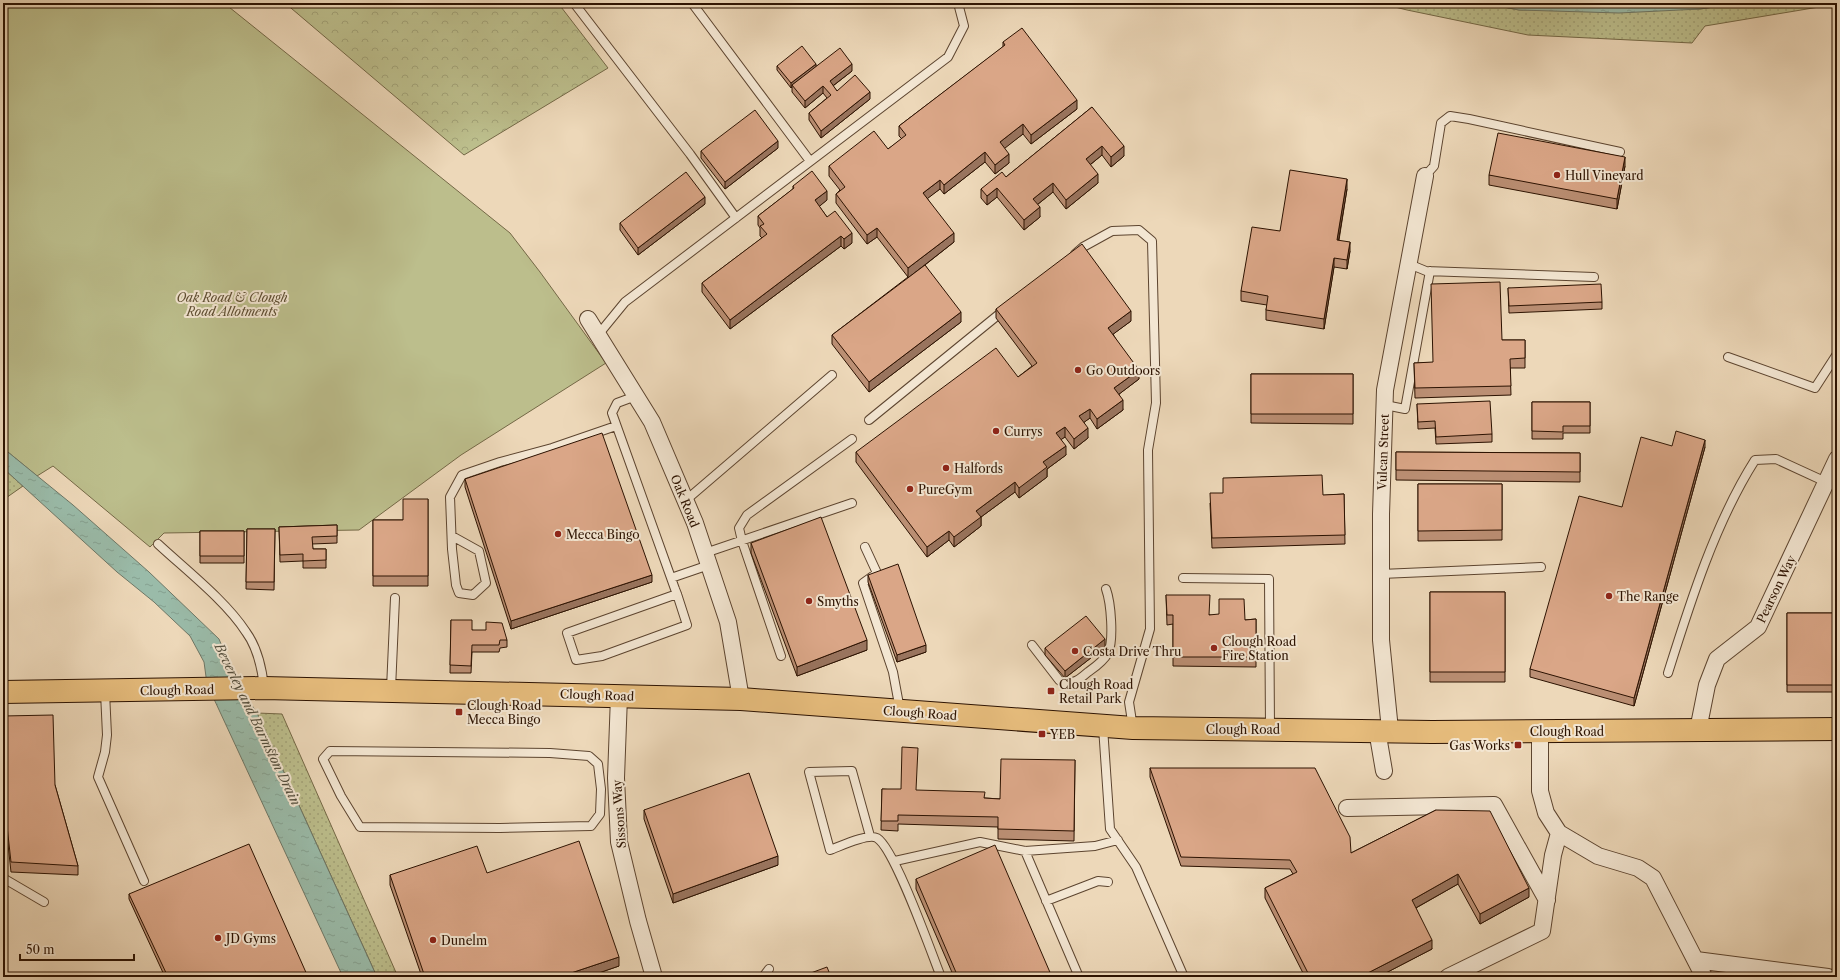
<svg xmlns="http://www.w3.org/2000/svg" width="1840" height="980" font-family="'Libre Caslon Text',serif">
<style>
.grass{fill:url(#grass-dots);stroke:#746846}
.forest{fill:url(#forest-crowns);stroke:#746846}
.garden{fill:#bcbe8c;stroke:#746846}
.water{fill:url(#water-ripples);stroke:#6e7766}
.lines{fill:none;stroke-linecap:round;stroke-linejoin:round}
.service-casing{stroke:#5c442f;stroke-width:10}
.minor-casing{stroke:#5c442f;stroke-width:18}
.primary-casing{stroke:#2c1201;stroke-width:24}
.service{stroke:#f3e6d2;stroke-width:8}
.minor{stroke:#f3e6d2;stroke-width:16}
.primary{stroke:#e6bc7c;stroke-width:22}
.wall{fill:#bb8f74;stroke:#2c1201}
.shaded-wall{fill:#99745e;stroke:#2c1201}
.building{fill:#daa687;stroke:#2c1201}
.poi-dot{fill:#8f2418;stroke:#f3e6d2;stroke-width:1.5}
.labels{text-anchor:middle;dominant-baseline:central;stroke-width:4;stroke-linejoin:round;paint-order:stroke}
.poi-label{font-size:12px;fill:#2c1201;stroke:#f3e6d2;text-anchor:start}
.park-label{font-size:12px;font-style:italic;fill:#5e4e32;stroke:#f3e6d2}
.street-label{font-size:12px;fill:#2c1201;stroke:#f3e6d2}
.water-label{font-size:13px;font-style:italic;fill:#524d3c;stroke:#f3e6d2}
</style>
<defs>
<pattern id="grass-dots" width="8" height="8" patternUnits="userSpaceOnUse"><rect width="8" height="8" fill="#bcbe8c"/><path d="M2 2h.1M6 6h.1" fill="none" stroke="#a2a277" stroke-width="1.8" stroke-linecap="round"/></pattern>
<pattern id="forest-crowns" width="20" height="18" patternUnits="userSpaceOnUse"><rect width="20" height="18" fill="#bcbe8c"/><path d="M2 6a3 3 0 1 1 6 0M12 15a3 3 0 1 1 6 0" fill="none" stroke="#a2a277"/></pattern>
<pattern id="water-ripples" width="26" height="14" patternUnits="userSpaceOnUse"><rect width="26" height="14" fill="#9abba9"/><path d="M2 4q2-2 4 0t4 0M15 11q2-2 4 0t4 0" fill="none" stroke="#85a090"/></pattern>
</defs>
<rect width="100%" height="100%" fill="#edd8b9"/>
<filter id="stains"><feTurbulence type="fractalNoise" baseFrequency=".005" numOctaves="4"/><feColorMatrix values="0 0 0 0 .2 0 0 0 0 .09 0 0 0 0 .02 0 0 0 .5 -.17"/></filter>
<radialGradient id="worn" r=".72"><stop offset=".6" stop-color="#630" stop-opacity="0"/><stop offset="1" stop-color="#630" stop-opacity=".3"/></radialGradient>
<path class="grass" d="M1379,3H1483L1519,10L1700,9L1741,3L1837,4L1705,26L1692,43L1528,35L1407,10Z
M3,468L23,486L3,500Z
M257,713L282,714L398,977H377Z"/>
<path class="forest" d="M285,3H558L608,68L464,155Z"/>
<path class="garden" d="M3,3H224L510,233L540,272L606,363L461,455L359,530L164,533L150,547L53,466L37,476L3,448Z"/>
<path class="water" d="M1483,3H1741L1700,9L1619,13L1519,10Z
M3,448L73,505L149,572L219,639L228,661L231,674L257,713L377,977H343L207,684L204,662L190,636L154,602L117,572L3,468Z"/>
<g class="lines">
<defs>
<path id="service" d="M574,3L690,154L736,218
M692,3L810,161
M1425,176L1434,166L1441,123L1450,116L1469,119L1620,152
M1075,254L1083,247L1112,231L1139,230L1152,241L1156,403L1148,450L1150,629L1129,702L1133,728
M1409,264L1426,271L1594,277
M598,335L625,302L948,57L964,26L958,3
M1728,357L1815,388L1837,354
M636,396L617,403L612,413L675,589L677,594L687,625L602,656L576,660L567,633L677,594
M1385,405L1405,409L1430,271
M869,420L1003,311
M685,501L832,375
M452,536L479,551L486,583L473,595L459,593L456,585L452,549L450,497L462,475L500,462L552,448L616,426
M158,544C186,570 226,601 246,632C257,647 262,669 264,687
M865,547L877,573L863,583L893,672L900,710
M705,553L852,503
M1381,574L1541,567
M671,578L709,565
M1183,578L1269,579L1270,728
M1032,645L1059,680L1063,683C1074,684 1080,679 1088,672C1095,667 1103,662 1108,653C1114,640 1111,603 1106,589
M781,656L742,541L739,528L747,515L852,439
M1668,673C1690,603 1715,523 1755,460L1776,459L1826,482
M391,689L395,598
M105,692L107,735L105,752L98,777L144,881
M1103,727L1110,829L1136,867L1184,977
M330,751L550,753L589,756L598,764L601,789L600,814L591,826L500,828L360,827L341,796L323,759Z
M870,836L852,771L809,772L830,850C841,846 868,833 877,838C895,849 931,952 941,977
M1025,851L1079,977
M895,861L980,842L1025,851L1095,846L1118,840
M3,878L44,902
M1046,901L1098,881L1108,882
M763,977L769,969"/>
<path id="minor" d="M588,319L652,422L695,523L728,622L741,699
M619,696L616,778L619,842L638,921L654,977
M1377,730L1384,771
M1390,730L1381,640V514L1385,390L1425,176
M1698,730L1707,685L1717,659L1758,627L1837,459
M1347,808L1494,805L1547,900
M1559,833L1598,856L1638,868L1653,878L1704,977
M1696,960L1828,977
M1448,977L1542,931L1553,855L1559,833L1546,813L1540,791V731"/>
<path id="primary" d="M3,692L264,688L741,699L1133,728L1432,732L1837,729"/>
</defs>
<use href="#service" class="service-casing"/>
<use href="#minor" class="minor-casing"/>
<use href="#primary" class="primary-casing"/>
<use href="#service" class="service"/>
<use href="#minor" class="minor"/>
<use href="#primary" class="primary"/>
</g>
<path class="wall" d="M1003,42L1077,109L1031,144L1023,134L1004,148L1009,163L995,174L985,162L944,194L940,189L927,198L954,242L925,265L961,322L869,392L832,344V335L908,277L877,237L867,244L836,203V194L840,190L829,176V166L888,149L902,139L899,136V126L1003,47Z
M777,66H816L852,71L833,86L837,91L870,99L821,138L809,120V113L827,98L823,93L805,108L792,92V87L791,88L777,70Z
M1092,107L1124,156L1111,167L1102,155L1090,165L1098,183L1066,209L1053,192L1037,205L1040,217L1024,230L997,197L987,205L981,198V189L1006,177Z
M778,148L725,189L701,158V151Z
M1625,166L1617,209L1489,185V175Z
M793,186L827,200L819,206L827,217L852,243L844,249L841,246L730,329L702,292V283L762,238L760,236V228L758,225V216L793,189Z
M1347,189L1339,240L1350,251L1347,269L1334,267L1324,329L1266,320V310L1267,305L1241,301V291L1280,231Z
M705,204L638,255L620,230V223Z
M1508,288L1602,302V309L1509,313Z
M996,309L1131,321L1113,334L1139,379L1119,394L1123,410L1097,429L1090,418L1084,422L1088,438L1074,449L1065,437L1061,439L1066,455L1047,469V477L1019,498L1015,492L981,517V526L954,547L949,540L927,557L856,462V452L1018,377L1032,366L996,318Z
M1502,340H1525V368H1510L1511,395L1415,398L1414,363H1432Z
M1251,374H1353V424L1251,423Z
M1532,402H1590V433H1563V439H1532Z
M1417,404L1492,434V442L1436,444L1435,428L1418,429Z
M1705,447L1634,706L1530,677V669L1622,507Z
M1396,452L1580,453V482L1396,480Z
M465,479L652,582L511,629L465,487Z
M1418,484H1502V540L1418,541Z
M1344,494L1345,544L1212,548L1210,503Z
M428,499V586H373V520H403Z
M337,525V543L312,544L313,549H326V568H303V561L280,562L279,527Z
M247,529H275L274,590L246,589Z
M200,531H244V563H200Z
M751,543L867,650L797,676L751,553Z
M868,575L926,652L897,662L868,582Z
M1430,592H1505V682H1430Z
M1166,595L1210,615L1245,620L1256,619V667L1173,666V624L1167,625Z
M1787,613H1837V692H1787Z
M451,620L472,630L507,640V647L500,648L499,652H472L471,673H450Z
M1105,647L1065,678L1045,655V648Z
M3,716L55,785L78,866V875L11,872L5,817H3Z
M1075,760L1074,841L998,839V827L898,824V831L881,830L882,789L985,798L1000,799Z
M1150,768L1351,853L1436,810L1529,897L1480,924L1458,884L1416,908L1432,949L1378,977H1305L1265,898V888L1293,874L1290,869L1181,866L1150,777Z
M644,810L778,865L673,903L644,819Z
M487,873L619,966L587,977H422L390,885V875Z
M916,879L1052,977H954L916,889Z
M129,894L308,977H165L129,899Z"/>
<path class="shaded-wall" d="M816,64V68L792,85V87L791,88V83Z
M852,64V71L830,88V81Z
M823,86V93L805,108V101Z
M870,92V99L821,138V131Z
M1077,100V109L1031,144V135Z
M1023,124V134L1000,152V142Z
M778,141V148L725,189V182Z
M1102,146V155L1086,168V159Z
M1124,146V156L1111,167V157Z
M985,152V162L944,194V185Z
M1009,154V163L995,174V165Z
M1625,157V166L1617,209V199Z
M1098,174V183L1066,209V200Z
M1347,179V189L1337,249V240Z
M940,180V189L923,202V193Z
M1053,183V192L1033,208V199Z
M997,188V197L987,205V196Z
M827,191V200L815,210V200Z
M705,197V204L638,255V248Z
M1040,207V217L1024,230V220Z
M877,228V237L867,244V235Z
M852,233V243L844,249V239Z
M954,233V242L908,278V268Z
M841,236V246L730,329V320Z
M1350,242V251L1347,269V260Z
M1334,258V267L1324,329V319Z
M1131,311V321L1108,338V328Z
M961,312V322L869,392V382Z
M1139,370V379L1114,398V388Z
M1123,400V410L1097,429V419Z
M1090,409V418L1079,426V416Z
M1065,427V437L1056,443V433Z
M1088,428V438L1074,449V439Z
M1705,440V447L1634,706V698Z
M1066,446V455L1047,469V477L1019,498V488L1043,462Z
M1015,482V492L981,517V526L954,547V537L976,511Z
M949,531V540L927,557V547Z
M652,575V582L511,629V621Z
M1105,639V647L1065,678V671Z
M867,640V650L797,676V667Z
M926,645V652L897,662V655Z
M778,856V865L673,903V894Z
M1458,874V884L1412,910V900Z
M1529,888V897L1480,924V914Z
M1432,940V949L1378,977H1360Z
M619,957V966L587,977H559Z"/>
<path class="building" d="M1022,28L1077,100L1031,135L1023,124L1000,142L1009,154L995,165L985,152L944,185L940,180L923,193L954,233L908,268L877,228L867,235L836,194L845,187L829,166L874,131L888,149L906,135L899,126L1005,45L1003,42Z
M802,46L816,64L791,83L777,66Z
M840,48L852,64L830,81L837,91L855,75L870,92L821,131L809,113L831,95L823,86L805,101L792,85Z
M1092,107L1124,146L1111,157L1102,146L1086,159L1098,174L1066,200L1053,183L1033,199L1040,207L1024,220L997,188L987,196L981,189L1002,172L1006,177Z
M755,110L778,141L725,182L701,151Z
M1498,133L1625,157L1617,199L1489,175Z
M1290,170L1347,179L1337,240L1350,242L1347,260L1334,258L1324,319L1266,310L1268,296L1241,291L1252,227L1280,231Z
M812,171L827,191L815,200L827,217L835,211L852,233L844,239L841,236L730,320L702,283L767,234L760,226L764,224L758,216L794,188L793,186Z
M686,172L705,197L638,248L620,223Z
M1082,244L1131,311L1108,328L1139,370L1114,388L1123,400L1097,419L1090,409L1079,416L1088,428L1074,439L1065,427L1056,433L1066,446L1043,462L1047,467L1019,488L1015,482L976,511L981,517L954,537L949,531L927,547L856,452L996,348L1018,377L1037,363L996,309Z
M925,265L961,312L869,382L832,335Z
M1500,282L1502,340H1525V358L1510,359L1511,386L1415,388L1414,363L1433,362L1431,284Z
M1601,284L1602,302L1509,306L1508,288Z
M1251,374H1353V414H1251Z
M1490,401L1492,434L1436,437L1435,421L1418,422L1417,404Z
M1532,402H1590V426H1563V432L1532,431Z
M1676,431L1705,440L1634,698L1530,669L1579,496L1622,507L1641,437L1672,446Z
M602,433L652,575L511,621L465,479Z
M1396,452L1580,453V472L1396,470Z
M1322,475L1323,495L1344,494L1345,535L1212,538L1210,493H1223V478Z
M1418,484H1502V530L1418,531Z
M403,499H428V576H373V520H403Z
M821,517L867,640L797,667L751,543Z
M337,525V536L312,537L313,549H326V560L303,561V554L280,555L279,527Z
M247,529H275L274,582H246Z
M200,531H244V556H200Z
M898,564L926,645L897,655L868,575Z
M1430,592H1505V672H1430Z
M1166,595H1210L1209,615L1219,614V599H1244L1245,620L1256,619V657H1173V615H1167Z
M1787,613H1837V685H1787Z
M1086,616L1105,639L1065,671L1045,648Z
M451,620H472V630H486V622L502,623L507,640H500L499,645H472L471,666L450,665Z
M53,715L55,785L78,866L11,862L5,808H3V716Z
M902,747L918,748L916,790L985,792L984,798L1000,799L1001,759L1075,760L1074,831L998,829V817L898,815V821H881L882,789H901Z
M1150,768H1315L1350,837L1351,853L1436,810L1490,811L1529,888L1480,914L1458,874L1412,900L1432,940L1360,977H1310L1265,888L1297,872L1290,860L1181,857Z
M749,773L778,856L673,894L644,810Z
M579,841L619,957L559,977H425L390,875L477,846L487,873Z
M249,844L308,977H168L129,894Z
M995,845L1052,977H958L916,879Z
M827,967L831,977H800Z"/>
<g class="poi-dot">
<circle cx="1557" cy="175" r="4"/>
<circle cx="1078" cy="370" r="4"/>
<circle cx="996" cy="431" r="4"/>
<circle cx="946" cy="468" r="4"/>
<circle cx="910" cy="489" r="4"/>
<circle cx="558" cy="534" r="4"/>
<circle cx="1609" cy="596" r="4"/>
<circle cx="809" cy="601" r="4"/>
<circle cx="1214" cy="648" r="4"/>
<circle cx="1075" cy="651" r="4"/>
<rect x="1047" y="687" width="8" height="8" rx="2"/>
<rect x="455" y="708" width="8" height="8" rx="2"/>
<rect x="1038" y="730" width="8" height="8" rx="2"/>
<rect x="1514" y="741" width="8" height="8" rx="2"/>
<circle cx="218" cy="938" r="4"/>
<circle cx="433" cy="940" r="4"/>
</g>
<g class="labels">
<g class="poi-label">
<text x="1565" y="175">Hull Vineyard</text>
<text x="1086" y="370">Go Outdoors</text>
<text x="1004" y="431">Currys</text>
<text x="954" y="468">Halfords</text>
<text x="918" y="489">PureGym</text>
<text x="566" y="534">Mecca Bingo</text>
<text x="1617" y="596">The Range</text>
<text x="817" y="601">Smyths</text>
<text x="1222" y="641">Clough Road<tspan x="1222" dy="14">Fire Station</tspan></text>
<text x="1083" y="651">Costa Drive Thru</text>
<text x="1059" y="684">Clough Road<tspan x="1059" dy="14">Retail Park</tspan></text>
<text x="467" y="705">Clough Road<tspan x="467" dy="14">Mecca Bingo</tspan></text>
<text x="1050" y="734">YEB</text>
<text x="1510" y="745" text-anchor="end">Gas Works</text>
<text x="226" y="938">JD Gyms</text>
<text x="441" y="940">Dunelm</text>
</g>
<g class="park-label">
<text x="232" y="297">Oak Road &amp; Clough<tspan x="232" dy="14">Road Allotments</tspan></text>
</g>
<g class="street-label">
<text transform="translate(1383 452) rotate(-88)">Vulcan Street</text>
<text transform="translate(685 501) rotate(68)">Oak Road</text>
<text transform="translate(1776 589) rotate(-64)">Pearson Way</text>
<text transform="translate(177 690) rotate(-1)">Clough Road</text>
<text transform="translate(597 695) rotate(2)">Clough Road</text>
<text transform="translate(920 713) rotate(4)">Clough Road</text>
<text x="1243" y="729">Clough Road</text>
<text x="1567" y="731">Clough Road</text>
<text transform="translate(619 814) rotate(-94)">Sissons Way</text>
</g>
<g class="water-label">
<text transform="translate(258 724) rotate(64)">Beverley and Barmston Drain</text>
</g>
</g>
<rect width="1840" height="980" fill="none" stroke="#edd8b9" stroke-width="16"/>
<rect x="4" y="4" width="1832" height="972" fill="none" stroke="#2c1201" stroke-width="2"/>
<rect x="8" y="8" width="1824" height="964" fill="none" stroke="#2c1201"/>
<path d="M20 954v6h114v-6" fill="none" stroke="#2c1201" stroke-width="2"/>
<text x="26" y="954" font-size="12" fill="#2c1201" stroke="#f3e6d2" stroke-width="3" paint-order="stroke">50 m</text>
<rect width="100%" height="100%" filter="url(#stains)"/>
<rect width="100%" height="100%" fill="url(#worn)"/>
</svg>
